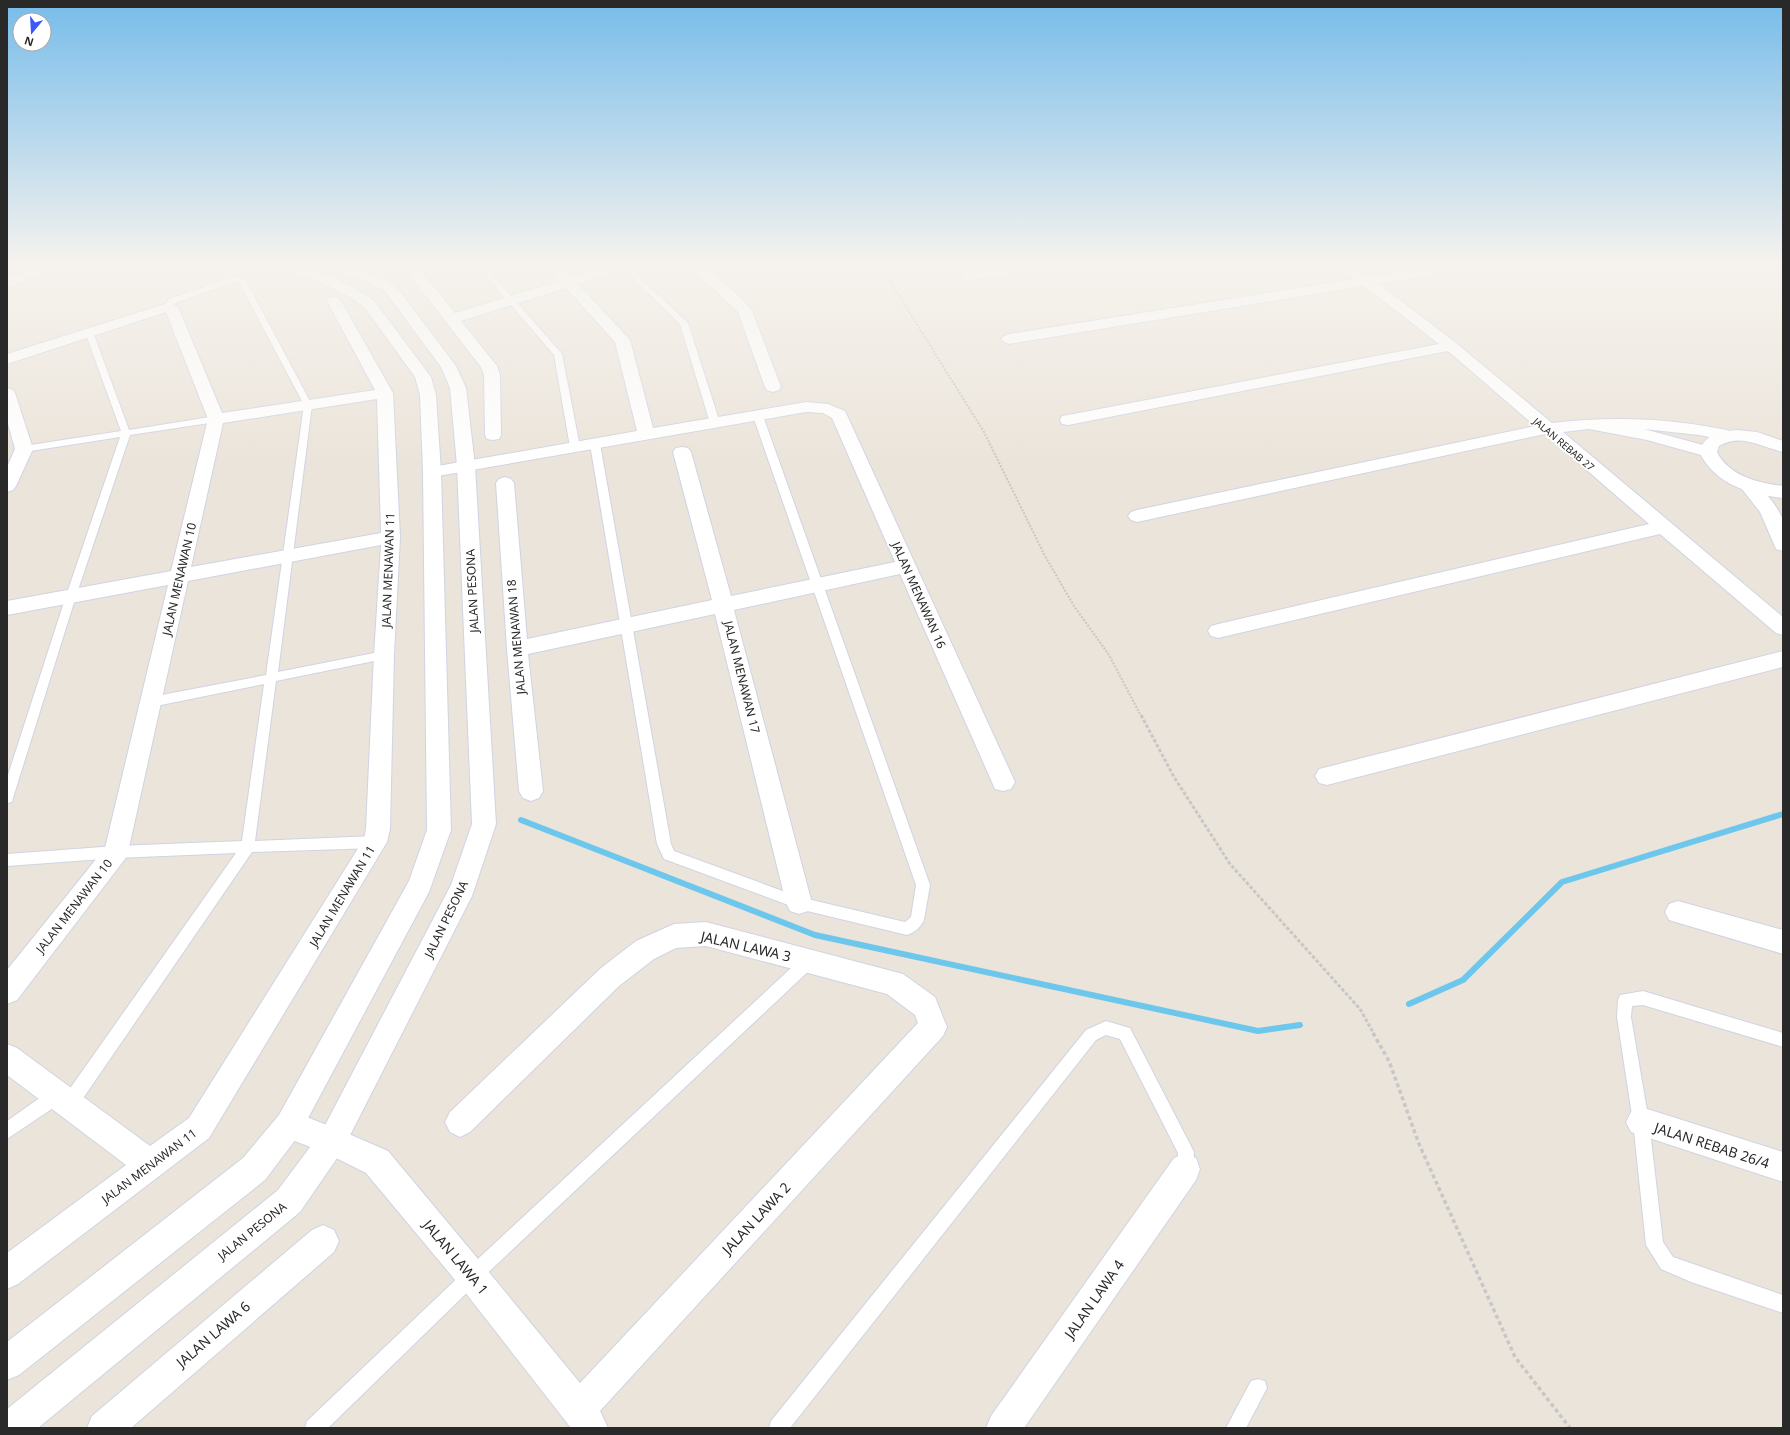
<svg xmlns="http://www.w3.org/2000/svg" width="1790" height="1435" font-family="'Noto Sans',sans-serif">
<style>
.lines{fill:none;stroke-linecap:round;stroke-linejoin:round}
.stream{stroke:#6dc7ed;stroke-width:6}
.service-casing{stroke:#d0d3e2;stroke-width:2}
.minor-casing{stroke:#d0d3e2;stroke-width:2}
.tertiary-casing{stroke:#d0d3e2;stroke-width:2}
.path-far2{stroke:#c7c7c7;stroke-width:2;stroke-dasharray:2 1.5;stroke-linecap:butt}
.path-far1{stroke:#c7c7c7;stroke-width:3;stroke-dasharray:3.5 2;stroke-linecap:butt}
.path{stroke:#c7c7c7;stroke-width:3.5;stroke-dasharray:4 3;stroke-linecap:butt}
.service{fill:#fff;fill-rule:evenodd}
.minor{fill:#fff;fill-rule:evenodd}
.tertiary{fill:#fff;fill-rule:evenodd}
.labels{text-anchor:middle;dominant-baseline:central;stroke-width:4;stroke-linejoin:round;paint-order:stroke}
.far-street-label{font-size:10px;fill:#292929;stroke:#fff}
.street-label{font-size:12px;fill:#292929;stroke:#fff}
.near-street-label{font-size:14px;fill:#292929;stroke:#fff}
</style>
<rect width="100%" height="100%" fill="#ebe4da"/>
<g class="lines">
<path class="stream" d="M521,820L815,935L1258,1031L1300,1025
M1409,1004L1463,980L1562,882L1783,814"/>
<defs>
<path id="service" d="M475,263H482L562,354L580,447L578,449H572L570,447L554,355Z
M617,263H624L688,323L720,423L718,425L715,426L710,423L680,324Z
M239,277L246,281L312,405L278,672L384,651L388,652L390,655L388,658L384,659L276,681L255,841L375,836L380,838L382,842L380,846L375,848L252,852L75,1110L69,1112L63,1110L62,1102L7,1139V1121L51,1090L57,1088L63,1090L64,1097L236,853L116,858L7,866V854L116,846L242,841L264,684L151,707L147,705L145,702L147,699L151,697L266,675L304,405L239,282H233L175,303L171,309H168L164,307L169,299L229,278Z
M86,330H89L93,332L129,430L216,416L221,419L216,422L130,435L76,596L13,798L12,802L7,803V778L66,596L120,437L24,452L19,449L24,446L121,431L85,332Z
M758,413L763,416L930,885L924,920C921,927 914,933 907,935L799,909L664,859L657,844L590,444L595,441L600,444L671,844L674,851L799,897L905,922L911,917L916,885L753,416Z
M809,954L814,956L816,961L814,966L478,1282L328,1428H305L307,1421L466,1270L804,956Z
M1643,991L1783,1033V1047L1643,1005L1632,1006L1631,1017L1649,1122L1663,1242L1673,1257L1783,1295V1313L1691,1282L1661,1269L1646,1245L1633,1122L1617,1017L1618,1000L1620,995Z
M1106,1021L1130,1028L1194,1152L1193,1169L1191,1175L1185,1177L1179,1175L1177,1169L1178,1153L1120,1039L1106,1035L1096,1040L790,1428H769L771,1421L1086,1030Z
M1258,1379L1265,1381L1267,1388L1246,1428H1226L1251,1381Z"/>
<path id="minor" d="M42,263H59L57,266L7,288V279Z
M377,263H400L418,267L455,313L559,281L543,263H557L571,277L620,263H640L638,266L578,284L630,340L653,428L806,402L828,404L845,411L1015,782L1011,789L1003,791L995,789L900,574L734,610L812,903L808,911L799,914L790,911L786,903L715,614L528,654L543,791L539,798L531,801L523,798L519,791L507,649L496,483L499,479L505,477L511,479L514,483L527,639L712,600L673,452L676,448L682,447L688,448L691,452L731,596L895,562L832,418L823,413L806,412L432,477L426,476L423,472L426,468L432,467L637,431L615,342L566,288L461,321L497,366L500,375L501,435L499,439L493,440L487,439L485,435L484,375L481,367L408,273L379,266Z
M685,263H700L740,297L752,311L781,387L779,390L773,392L767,390L765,387L738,312Z
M1028,263H1059L1057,266L1052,267L969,280L964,279L962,276L964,273L969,272Z
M1336,263H1351L1369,277L1436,266L1441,267L1443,270L1441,273L1379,284L1456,343L1552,423C1613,416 1675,418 1735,432L1737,436L1735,440L1729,441L1699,435L1644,429L1714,448L1717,452L1714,456L1708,457L1647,440L1589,429L1563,432L1783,617V635L1776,633L1660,534L1218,638L1211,636L1208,631L1211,626L1218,624L1649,524L1545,434L1137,522L1131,520L1128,516L1131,512L1137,510L1535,426L1448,351L1068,425L1062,424L1060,420L1062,416L1068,415L1439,344L1364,286L1009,344L1004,342L1001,339L1004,336L1009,334L1355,279Z
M334,297L339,298L341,301L393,393L400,537L394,655L390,829L387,842L209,1138L18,1284L7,1289V1253L126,1165L7,1075V1044L17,1048L150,1146L189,1118L364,839L366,829L374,655L381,545L188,581L128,852L125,859L17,1000L7,1004V970L105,848L168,585L7,615V601L171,571L208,419L166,312L7,364V354L168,303L177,306L179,309L222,413L375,390L327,301L329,298ZM377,399L381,533L191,567L223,423Z
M7,388L13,390L15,393L33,449L16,486L13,490L7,492V467L15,449L7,420Z
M1747,478C1759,482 1779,508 1783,520C1785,529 1783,542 1783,551L1776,549L1760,512L1738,484L1741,480Z
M1783,651V667L1327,785L1319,783L1315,776L1319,769L1327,767Z
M1678,901L1783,930V954L1669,920L1665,912L1669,904Z
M706,922L903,974L935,997L947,1027L943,1036L600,1411L608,1428H571L461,1287L366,1173L326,1153L279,1135L274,1125L279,1115L289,1110L342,1131L388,1151L483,1265L580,1383L918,1023L915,1015L887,994L706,946L676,948L654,959L619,986L470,1132L460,1137L450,1132L445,1122L450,1112L601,968L636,941L674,924Z
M1641,1107L1783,1152V1182L1631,1132L1626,1122L1631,1112Z
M1185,1154L1196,1158L1200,1169L1196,1180L1024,1428H986L991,1416L1174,1158Z
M323,1225L334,1230L339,1241L334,1252L131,1428H87L92,1416L312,1230Z"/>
<path id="tertiary" d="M262,263C295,259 350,281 375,302L431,377L436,395L441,472L451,830L429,892L299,1135L265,1180L19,1375L7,1380V1342L243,1158L279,1115L409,881L427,830L423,472L420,395L415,377L365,308C336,284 300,276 264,266Z
M318,263H339L347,265L371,273L395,285L456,366L466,388L475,466L496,824L472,896L342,1151L300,1212L38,1428H7V1409L278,1190L322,1131L451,885L472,824L457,466L450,388L441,367L385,291L361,279L320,266Z
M1737,430L1757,432L1783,441V452C1761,447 1741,433 1719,446L1717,452C1729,476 1758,483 1783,486V498C1748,494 1716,485 1699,452C1706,433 1719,432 1737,430Z"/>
</defs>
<use href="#service" class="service-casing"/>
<use href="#minor" class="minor-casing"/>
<use href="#tertiary" class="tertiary-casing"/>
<path class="path-far2" d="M883,263L888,278L984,432L1045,556L1074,606L1109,655L1141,716"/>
<path class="path-far1" d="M1141,715L1174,777L1230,864L1360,1009L1374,1034"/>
<path class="path" d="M1373,1033L1389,1061L1419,1144L1515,1357L1570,1428"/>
<use href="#service" class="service"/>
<use href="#minor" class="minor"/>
<use href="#tertiary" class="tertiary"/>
</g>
<linearGradient id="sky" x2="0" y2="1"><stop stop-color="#77bcea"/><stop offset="0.57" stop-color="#f6f3ee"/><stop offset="1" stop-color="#f6f3ee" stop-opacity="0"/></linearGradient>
<rect width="1790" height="464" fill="url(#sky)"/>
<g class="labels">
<g class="far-street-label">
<text transform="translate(1564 444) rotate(40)">JALAN REBAB 27</text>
</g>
<g class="street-label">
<text transform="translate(388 570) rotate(-88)">JALAN MENAWAN 11</text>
<text transform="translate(179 579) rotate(-77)">JALAN MENAWAN 10</text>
<text transform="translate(472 591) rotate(-93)">JALAN PESONA</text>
<text transform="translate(919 595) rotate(66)">JALAN MENAWAN 16</text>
<text transform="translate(516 637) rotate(-95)">JALAN MENAWAN 18</text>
<text transform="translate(742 677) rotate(76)">JALAN MENAWAN 17</text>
<text transform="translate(342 896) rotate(-59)">JALAN MENAWAN 11</text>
<text transform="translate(74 906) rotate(-52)">JALAN MENAWAN 10</text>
<text transform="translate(446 919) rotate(-64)">JALAN PESONA</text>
<text transform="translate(149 1166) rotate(-37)">JALAN MENAWAN 11</text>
<text transform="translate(252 1231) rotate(-39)">JALAN PESONA</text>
</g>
<g class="near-street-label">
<text transform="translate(746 946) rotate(13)">JALAN LAWA 3</text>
<text transform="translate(1712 1145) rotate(18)">JALAN REBAB 26/4</text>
<text transform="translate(756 1218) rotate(-47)">JALAN LAWA 2</text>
<text transform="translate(456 1257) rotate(50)">JALAN LAWA 1</text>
<text transform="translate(1094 1299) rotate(-55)">JALAN LAWA 4</text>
<text transform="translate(213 1334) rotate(-41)">JALAN LAWA 6</text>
</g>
</g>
<rect width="1790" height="1435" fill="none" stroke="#292929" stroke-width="16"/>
<g transform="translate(32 32) rotate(198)"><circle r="19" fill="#ffffff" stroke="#a9a9a9"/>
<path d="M0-3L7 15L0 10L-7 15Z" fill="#3b58f8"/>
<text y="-6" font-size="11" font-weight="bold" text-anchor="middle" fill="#292929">N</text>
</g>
</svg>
